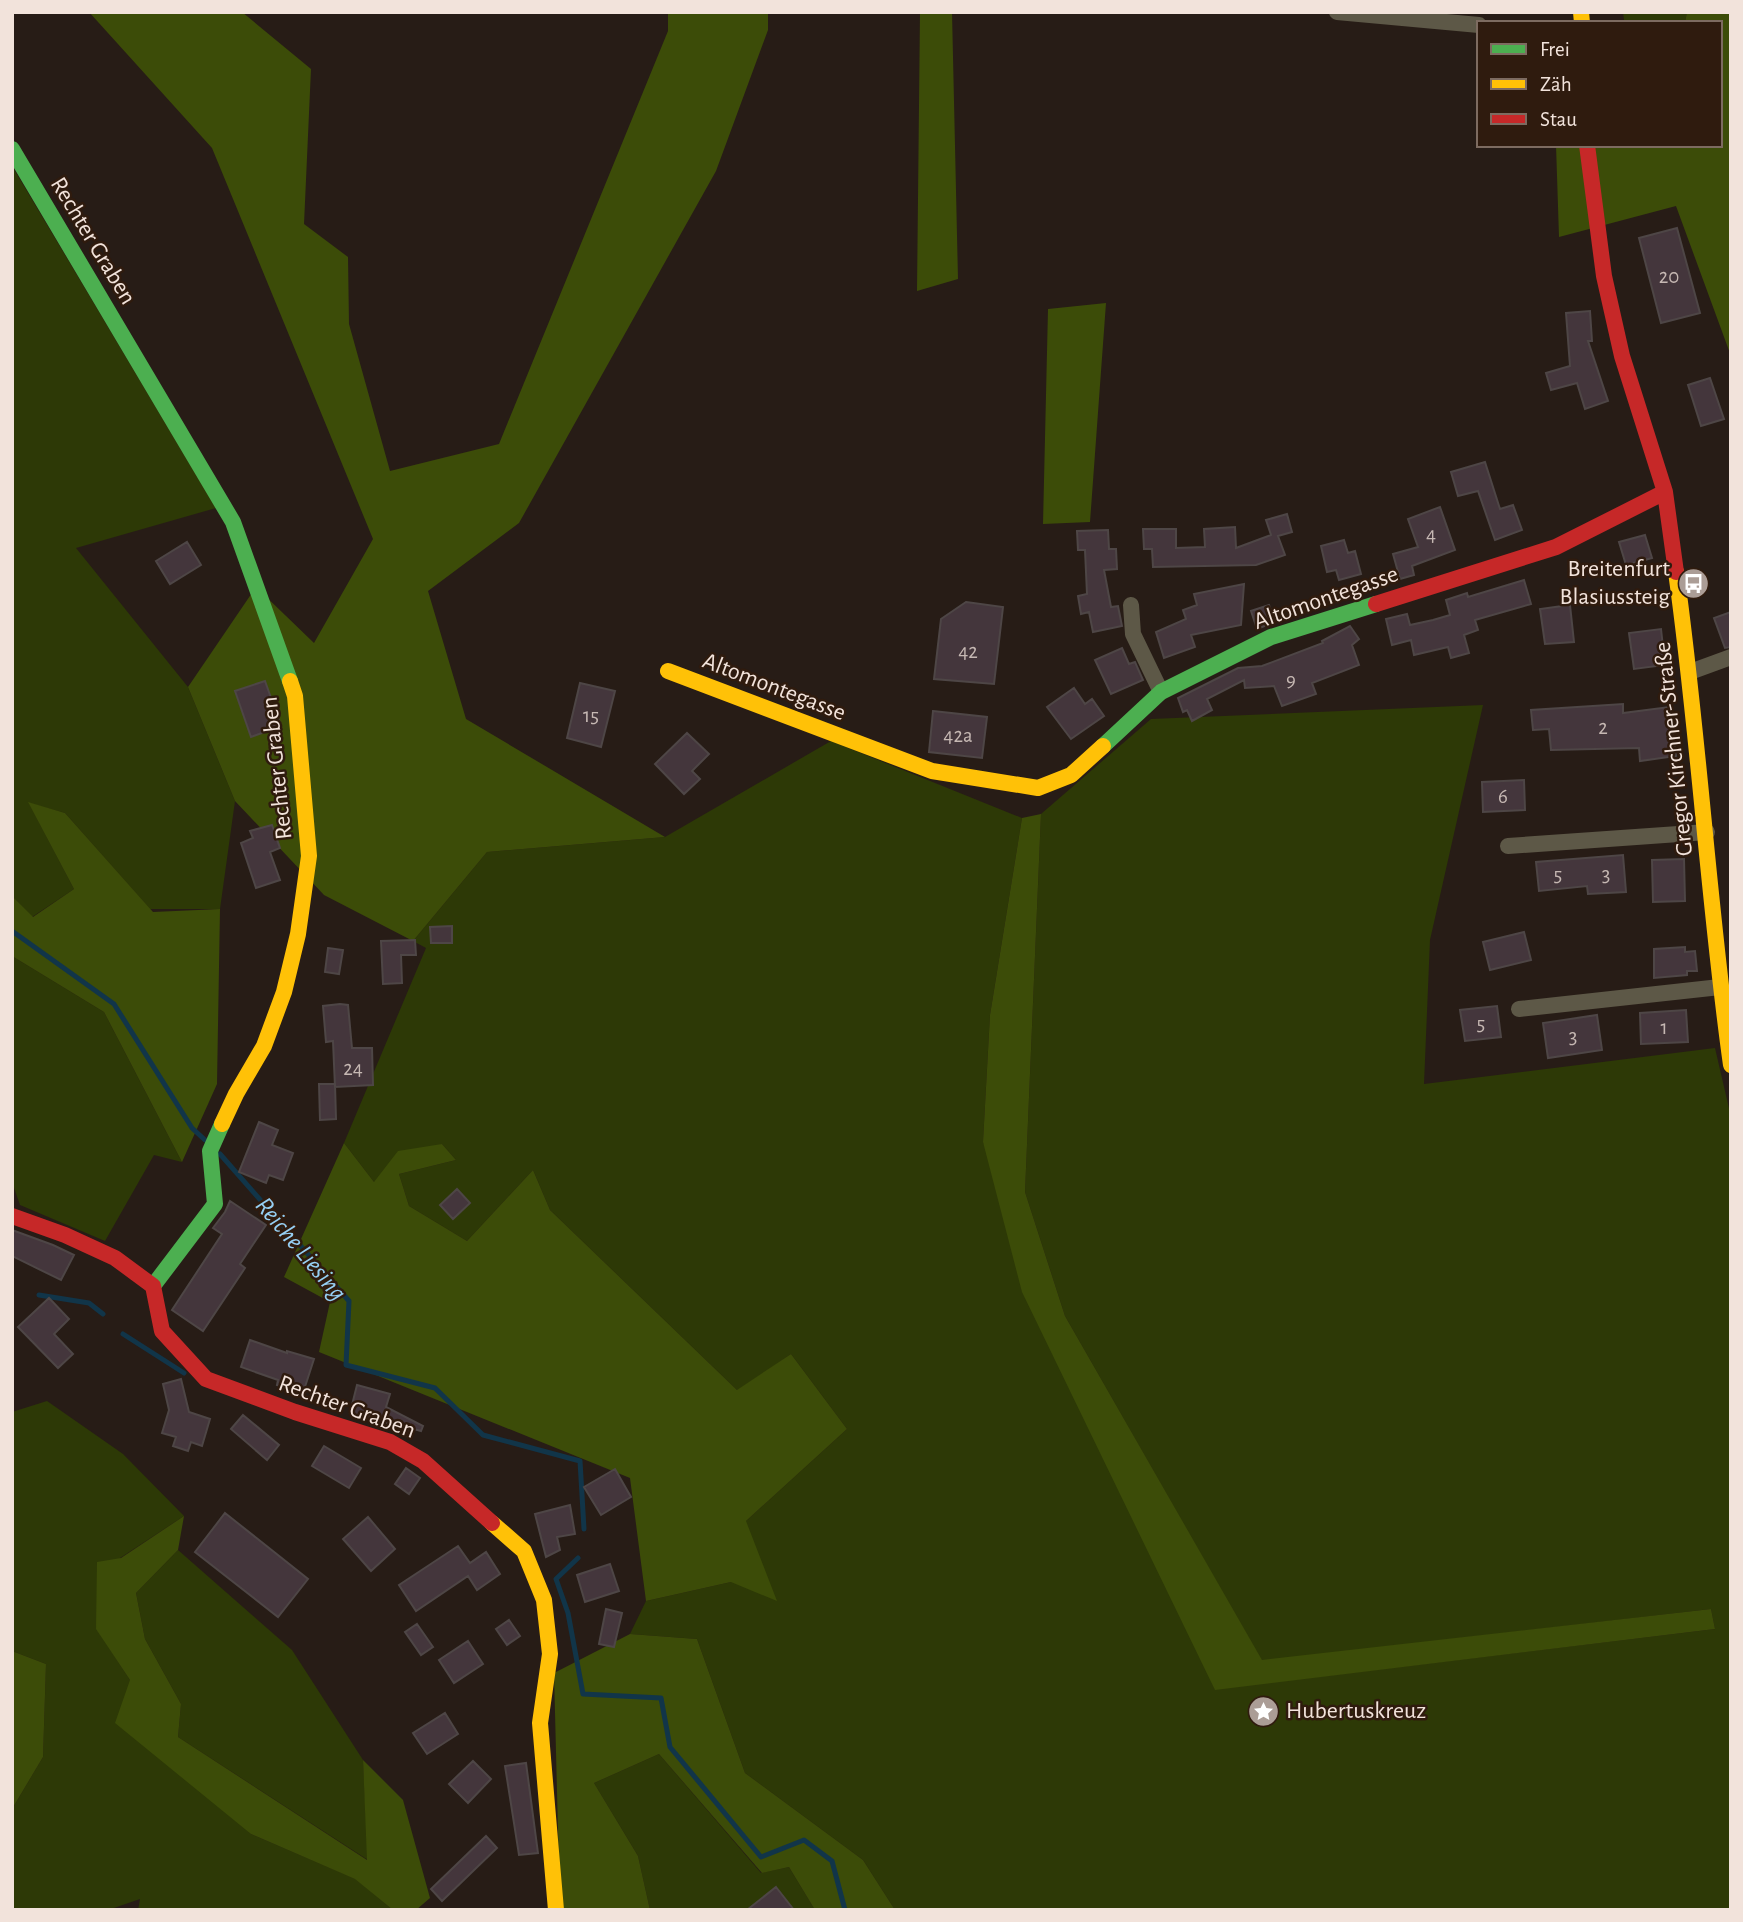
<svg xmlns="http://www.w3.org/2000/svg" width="1743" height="1922" font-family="'Alegreya Sans',sans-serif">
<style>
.green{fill:#2d3906}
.forest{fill:#3c4c08}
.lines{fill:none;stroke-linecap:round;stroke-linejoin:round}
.stream{stroke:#113549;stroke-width:5}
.building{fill:#44363c;stroke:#4e4646;stroke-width:2}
.street{stroke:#5d5847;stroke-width:16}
.fast{stroke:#4caf50;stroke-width:16}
.slow{stroke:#ffc107;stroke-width:16}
.jam{stroke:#c62828;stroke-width:16}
.labels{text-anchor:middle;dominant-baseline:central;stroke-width:5;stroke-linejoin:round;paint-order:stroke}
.number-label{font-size:21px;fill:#c6b8b3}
.street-label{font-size:24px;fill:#f2e3db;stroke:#2f1b0e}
.poi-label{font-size:24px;fill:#f2e3db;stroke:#2f1b0e;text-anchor:end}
.water-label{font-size:26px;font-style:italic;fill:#96cff3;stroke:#2f1b0e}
</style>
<rect width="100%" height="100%" fill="#271c16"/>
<path class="green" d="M1623,12H1687L1685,23H1639L1624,20Z
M12,166L216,508L76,548L188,687L235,801L220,909H150L65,813L29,803L74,889L32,917L12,896Z
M1483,705L1430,940L1424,1084L1715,1048L1731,1117V1910H895L863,1860L745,1773L697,1639L630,1634L646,1601L731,1582L746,1521L847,1429L791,1354L738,1391L550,1210L533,1170L467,1241L409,1206L399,1174L456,1160L442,1144L374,1182L344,1143L426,948L413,941L487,852L665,837L831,741L1022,818L990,1015L983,1142L1215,1689L1715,1629L1711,1609L1262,1661L1065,1316L1025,1192L1041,814L1151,719Z
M12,956L104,1012L182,1162L154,1155L105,1241L20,1205L12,1182Z
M47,1401L123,1454L184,1516L120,1558L96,1628L130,1680L251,1834L356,1879L393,1910H138L140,1899L108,1910H17L12,1906V1809L43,1757L46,1664L12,1651V1412Z
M178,1550L292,1650L363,1760L368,1860L178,1737L181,1704L145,1639L136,1593Z
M659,1754L761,1873L789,1867L815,1910H650L638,1856L594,1783Z"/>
<path class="forest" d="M89,12H242L311,69L304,224L348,257L349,324L390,471L499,444L668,31V12H768V30L716,171L519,523L428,591L466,719L665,837L487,852L413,941L324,895L235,801L188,687L256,587L314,643L373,539L212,148Z
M920,12H952L958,279L917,291Z
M1687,12H1731V356L1676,206L1559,237L1556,145H1720V23H1685Z
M1106,303L1090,522L1043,524L1048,309Z
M28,802L65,813L153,912L220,909L217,1084L182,1162L104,1012L12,956V896L33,917L74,889Z
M1041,814L1025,1192L1065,1316L1262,1660L1711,1609L1715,1629L1215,1690L1022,1292L983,1142L990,1015L1022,818Z
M344,1143L374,1182L398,1151L442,1144L456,1160L399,1174L409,1206L467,1241L533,1170L550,1210L737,1390L791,1354L847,1429L746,1521L777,1601L731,1582L646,1601L630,1478L319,1352L330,1302L284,1277Z
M184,1516L178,1550L136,1593L145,1639L181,1704L178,1737L367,1860L363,1760L403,1800L430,1898L416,1910H393L355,1879L251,1834L115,1723L130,1680L96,1629L97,1562L121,1558Z
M630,1634L697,1639L745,1773L863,1860L895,1910H815L789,1867L762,1873L659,1754L594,1783L638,1856L650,1910H560L554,1673Z
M12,1651L46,1664L43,1757L12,1809Z"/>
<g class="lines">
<path class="stream" d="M12,931L114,1004L192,1128L205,1140
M220,1154L349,1301L346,1365L435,1388L483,1435L580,1461L584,1529
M39,1295L89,1303L103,1314
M123,1334L184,1373
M578,1558L556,1579L568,1613L583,1694L661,1698L670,1747L761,1857L804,1840L832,1861L845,1910"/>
</g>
<path class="building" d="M1677,228L1700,313L1661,323L1639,238Z
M1590,311L1592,341H1588L1608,401L1585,409L1577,383L1551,390L1546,373L1570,366L1566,313Z
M1710,378L1724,419L1701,426L1688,385Z
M1485,462L1500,509L1513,505L1522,530L1495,540L1478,491L1458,496L1451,472Z
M1440,507L1455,550L1412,566L1414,575L1400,579L1393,554L1418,547L1408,519Z
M1287,514L1292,532L1278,536L1285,555L1256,565L1153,567L1152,549H1144L1143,529H1176V548L1205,547L1204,529L1235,527L1236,548L1271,535L1266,520Z
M1108,530L1109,549H1116L1117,569L1104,570L1111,607L1118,606L1122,626L1093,632L1089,612L1081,614L1078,596L1087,594L1085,550H1078L1077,531Z
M1645,535L1652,558L1626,565L1619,542Z
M1344,540L1348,553L1355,551L1361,574L1339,580L1336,570L1327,572L1321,546Z
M187,542L201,565L170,584L156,561Z
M1524,580L1531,604L1475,620L1478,630L1464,635L1469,653L1451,658L1448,647L1414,655L1411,640L1392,645L1386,619L1407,614L1410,625L1433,620L1450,615L1446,600L1467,593L1468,597Z
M1244,584L1241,625L1191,635L1195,647L1164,658L1156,632L1186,619L1183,610L1197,605L1194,594Z
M966,602L1003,607L994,684L934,679L941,619Z
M1269,605L1275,622L1257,629L1251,611Z
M1570,605L1574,642L1545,644L1540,609Z
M1731,612V647L1725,648L1714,618Z
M1350,626L1359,639L1352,645L1359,665L1312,683L1316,694L1282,706L1274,686L1245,688L1244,680L1207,699L1212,710L1192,721L1187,710L1183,712L1178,698L1238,668L1262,666L1323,643L1322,641Z
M1661,629L1665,665L1634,669L1629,633Z
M1122,648L1129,664L1135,662L1143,680L1111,694L1095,660Z
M265,681L281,726L251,737L235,691Z
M580,683L615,691L601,747L567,738Z
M1074,688L1085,704L1092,699L1104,716L1071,739L1047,707Z
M1623,704V713L1669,707L1676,756L1640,761L1639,748L1551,750L1549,729L1533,730L1531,710Z
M933,711L987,717L982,758L929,752Z
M687,733L709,754L692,771L700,779L684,794L655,764Z
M1524,780L1525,810L1483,812L1482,782Z
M272,825L280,848L270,852L280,880L256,888L241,843L253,838L250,831Z
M1623,855L1626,892L1588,894L1587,886L1539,891L1536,862Z
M1684,859L1685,901L1653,902L1652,860Z
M452,926V943H431L430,927Z
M1524,932L1531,960L1490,970L1483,942Z
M415,940L416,955H401L402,983L383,984L381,941Z
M1685,947V952L1695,951L1697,971H1687V975L1654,978V949Z
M328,948L343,950L339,974L325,972Z
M340,1004L348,1005L352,1048H372L373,1085L335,1087L333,1041L326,1042L323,1006Z
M1497,1006L1501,1037L1465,1041L1460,1010Z
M1686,1010L1688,1042L1641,1044L1640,1013Z
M1597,1015L1602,1050L1548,1058L1543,1023Z
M319,1084H335L336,1119L320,1120Z
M259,1122L278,1130L272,1145L293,1153L283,1180L269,1175L266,1183L239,1172Z
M457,1189L470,1203L453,1219L440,1205Z
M230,1201L266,1225L240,1264L245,1268L203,1331L172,1310L222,1234L213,1228L225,1212Z
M12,1230L53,1245L74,1255L61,1280L12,1256Z
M49,1298L69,1319L54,1334L73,1354L58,1368L18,1327Z
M250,1340L287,1353V1351L314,1359L303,1393L277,1385L278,1380L241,1367Z
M181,1379L189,1412L210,1419L202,1446L191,1442L188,1451L173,1446L176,1437L162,1433L169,1410L163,1384Z
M357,1385L390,1394L386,1407L423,1426L421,1431L410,1428L406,1436L389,1428L391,1424L350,1413Z
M243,1415L279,1445L267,1460L231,1429Z
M324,1446L361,1468L349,1488L312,1466Z
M406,1468L420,1478L409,1494L395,1484Z
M615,1469L631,1497L601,1515L584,1487Z
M570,1505L575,1534L557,1537L560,1550L546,1557L535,1514Z
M225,1513L308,1579L278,1617L195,1552Z
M368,1517L395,1549L371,1571L343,1539Z
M458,1546L470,1563L486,1552L500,1574L477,1590L468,1576L416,1611L399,1585Z
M610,1564L619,1591L585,1602L577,1575Z
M606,1609L622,1613L614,1647L599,1644Z
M509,1620L520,1636L507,1645L496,1629Z
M417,1624L433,1647L421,1655L405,1632Z
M468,1641L483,1664L454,1683L439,1660Z
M445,1713L458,1734L427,1754L413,1733Z
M473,1761L491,1779L468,1803L449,1784Z
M526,1763L538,1853L519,1855L505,1766Z
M486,1836L497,1848L442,1901L431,1889Z
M776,1887L794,1910H747Z"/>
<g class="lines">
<path class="street" d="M1337,12L1479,25
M1131,605L1133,634L1161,692
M1690,672L1731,657
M1508,846L1707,832
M1519,1009L1720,987"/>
<path class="fast" d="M12,149L233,522L290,681
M1103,746L1161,692L1271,637L1376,604
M153,1286L215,1204L210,1151L222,1124"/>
<path class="slow" d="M1581,12L1582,23
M1676,572C1699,736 1708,901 1731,1065
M668,671L932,771L1038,788L1071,775L1103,746
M222,1124L236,1094L264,1046L284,992L298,934L309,856L295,696L290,681
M492,1523L524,1551L544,1600L550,1654L540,1723L556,1910"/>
<path class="jam" d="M1587,145L1604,276L1622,356L1665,492L1676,572
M1376,604L1556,547L1665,492
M12,1216L65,1235L115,1258L153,1286L162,1331L206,1379L295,1412L390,1442L423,1461L492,1523"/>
</g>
<defs>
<symbol id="bus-disc" viewBox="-11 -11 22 22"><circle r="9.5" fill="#ab9d96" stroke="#2f1b0e"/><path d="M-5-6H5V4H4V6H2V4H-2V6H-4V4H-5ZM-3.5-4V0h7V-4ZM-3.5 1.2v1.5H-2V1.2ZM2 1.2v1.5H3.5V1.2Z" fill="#fff"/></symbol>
<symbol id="sight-disc" viewBox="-11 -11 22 22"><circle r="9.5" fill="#ab9d96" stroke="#2f1b0e"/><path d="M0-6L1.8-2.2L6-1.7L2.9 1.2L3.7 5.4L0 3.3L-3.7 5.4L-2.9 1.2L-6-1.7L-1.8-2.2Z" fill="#fff"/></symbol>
</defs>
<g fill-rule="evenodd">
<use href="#bus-disc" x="1676" y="566" width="35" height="35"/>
<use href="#sight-disc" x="1246" y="1694" width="35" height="35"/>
</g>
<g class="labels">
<g class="number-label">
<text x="1669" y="276">20</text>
<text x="1431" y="534">4</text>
<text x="968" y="651">42</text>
<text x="1291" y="679">9</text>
<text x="591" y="715">15</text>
<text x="1603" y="727">2</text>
<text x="958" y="735">42a</text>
<text x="1503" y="796">6</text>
<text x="1558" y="874">5</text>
<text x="1606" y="874">3</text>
<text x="1481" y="1023">5</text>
<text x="1664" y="1027">1</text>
<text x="1573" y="1036">3</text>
<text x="353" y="1068">24</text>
</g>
<g class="street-label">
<text transform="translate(93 241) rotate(59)">Rechter Graben</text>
<text transform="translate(1326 598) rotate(-19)">Altomontegasse</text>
<text transform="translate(774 687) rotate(21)">Altomontegasse</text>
<text transform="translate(1674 749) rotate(-96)">Gregor Kirchner-Straße</text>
<text transform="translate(277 768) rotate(-96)">Rechter Graben</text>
<text transform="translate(347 1407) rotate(20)">Rechter Graben</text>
</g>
<g class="poi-label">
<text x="1670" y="569">Breitenfurt<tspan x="1670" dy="28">Blasiussteig</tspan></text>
<text x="1286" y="1711" text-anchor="start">Hubertuskreuz</text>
</g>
<g class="water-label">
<text transform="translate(301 1249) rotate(50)">Reiche Liesing</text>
</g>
</g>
<rect width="1743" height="1922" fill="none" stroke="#f2e3db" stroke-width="28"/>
<rect x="1477" y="21" width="245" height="126" fill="#2f1b0e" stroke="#7d6b60" stroke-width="2"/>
<rect x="1491" y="44" width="35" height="10" fill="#4caf50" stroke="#7d6b60" stroke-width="2"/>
<text x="1540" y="56" font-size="21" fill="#f2e3db">Frei</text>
<rect x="1491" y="79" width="35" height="10" fill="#ffc107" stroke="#7d6b60" stroke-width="2"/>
<text x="1540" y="91" font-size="21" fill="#f2e3db">Zäh</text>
<rect x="1491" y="114" width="35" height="10" fill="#c62828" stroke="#7d6b60" stroke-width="2"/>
<text x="1540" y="126" font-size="21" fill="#f2e3db">Stau</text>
</svg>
